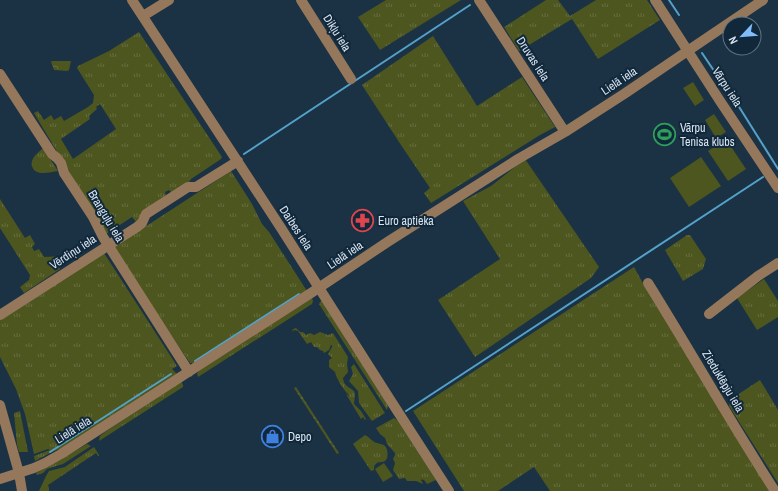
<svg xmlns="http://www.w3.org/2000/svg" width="778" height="491" font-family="'Archivo Narrow',sans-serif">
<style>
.grass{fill:url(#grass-tufts);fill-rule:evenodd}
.park{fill:url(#park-crowns)}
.garden{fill:url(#garden-dots)}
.pitch{fill:#4c561e}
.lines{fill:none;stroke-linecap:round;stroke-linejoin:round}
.stream{stroke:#53a2ca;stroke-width:2}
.minor{stroke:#95785c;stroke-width:10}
.labels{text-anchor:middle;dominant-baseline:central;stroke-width:4;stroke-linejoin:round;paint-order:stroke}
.street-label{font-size:12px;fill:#d7e4f1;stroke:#11283a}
.poi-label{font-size:12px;fill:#d7e4f1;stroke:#11283a;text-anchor:start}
</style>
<defs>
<pattern id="grass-tufts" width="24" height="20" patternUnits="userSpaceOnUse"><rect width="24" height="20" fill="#4c561e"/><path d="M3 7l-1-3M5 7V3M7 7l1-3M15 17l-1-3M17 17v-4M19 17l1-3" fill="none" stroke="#656e3f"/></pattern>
<pattern id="park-crowns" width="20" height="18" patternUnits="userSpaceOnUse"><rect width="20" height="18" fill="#4c561e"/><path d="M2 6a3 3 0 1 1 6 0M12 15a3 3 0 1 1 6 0" fill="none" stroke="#656e3f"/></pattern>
<pattern id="garden-dots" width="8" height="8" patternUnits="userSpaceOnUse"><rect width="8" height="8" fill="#4c561e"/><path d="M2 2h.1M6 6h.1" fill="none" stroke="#656e3f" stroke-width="1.8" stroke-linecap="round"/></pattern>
</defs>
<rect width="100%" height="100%" fill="#1b3244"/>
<path class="grass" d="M386,0H461L380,50L358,17Z
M546,0H558L570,16L596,0H647L660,20L598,59L572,19L519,51L504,27Z
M139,32L222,157L221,159L191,179L190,181L172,193L169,190L165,192L166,196L137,223L132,217L106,234L34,113L38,111L44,120L51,115L54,120L61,116L64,121L88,107L93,103L94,95L77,68L78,66L109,51ZM100,104L116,129L73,159L61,139L90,119L89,116L97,109L96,107Z
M433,36L477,106L522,77L555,127L540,135L431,203L424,193L430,188L401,145L362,85Z
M43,148L58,171C50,172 35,177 32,166C31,163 32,160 34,157C36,154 40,151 43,148Z
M525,159L599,267L591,278L475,357L438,300L500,259L463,201L491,186Z
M231,171L252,204L262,224L269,232L307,291L194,363H190L114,250V245H117Z
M0,199L25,238L30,235L35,244L32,247L34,251L39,249L44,257L66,256L68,258L58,265L60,269L24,293L20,287L29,280L30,275L0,228Z
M687,235H690L706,259L703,269L683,281L665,250Z
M104,253L177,366L172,369L177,374L69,445L54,451L35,461L34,456L50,450L48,449L34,454L25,414L16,389L0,357V320Z
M634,267L645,287L770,491H550L534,467L498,491H464L413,411Z
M764,279L778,301V317L757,330L737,298Z
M312,298L313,301L312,304L198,377L197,373L200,370Z
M322,300L346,340L386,402L388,406L387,410L319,304L320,302Z
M296,328L300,332H303L306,335L310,333L314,335L320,332L328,335L333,333L348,357L347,364L348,372L343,378C344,389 354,387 355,394C355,397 354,401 354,404L361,411L366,419L365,420L363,417L361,419L346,394L349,396V395C344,391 336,378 335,372L329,367V360L332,358L328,354L332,347V345H331L329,350L324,353L323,351L320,350L317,347H314L311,342L307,344L298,331L294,330L292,332L293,329Z
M354,364L385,413L372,421L359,403L358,391L349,381L353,374L351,367Z
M760,380L778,410V483L729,406L731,399Z
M181,381L183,385V387L99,441L100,436L105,432Z
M20,411L28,452H19L17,445L14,413Z
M394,418L398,421L436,480L427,484L424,480H423L422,479L421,480L423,484L416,481H407L405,478L399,479L393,470L395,463L393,459L395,455V453L387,444L385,438L380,434L376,428Z
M365,435C369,437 370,439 373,441C376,444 382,443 385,446C388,449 389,458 385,461C382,463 378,461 376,464C374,465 374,467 374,470L371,471L353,444Z
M87,444L91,446L63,464L53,467L47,469L43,473L37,475L36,473L51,465Z
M94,447L99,455V456H98L96,453L48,485L49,488V491H39L46,476L49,471L65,467Z"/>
<path class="park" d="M52,61H71L69,70L67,71L54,70L51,62Z"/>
<path class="garden" d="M296,387L339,453L337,454L294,388Z"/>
<path class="pitch" d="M693,82L704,100L695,106L683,88Z
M714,114L726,132L716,138L705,120Z
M726,139L746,169L728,181L708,151Z
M701,157L721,186L689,207L670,178Z
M384,463L393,476L383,482L375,469Z"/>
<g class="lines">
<path class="stream" d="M669,0L679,15
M702,53L725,87
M736,102L778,169
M244,154L470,5
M195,361L299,294
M406,411L763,177
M50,452L171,374"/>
<path class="minor" d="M132,0L281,228L389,398L449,491
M301,0L351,79
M479,0L565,132
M655,0L720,101L778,188
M143,16L169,0
M0,74L52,154L57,158L61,163L64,173L93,217L103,237L189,372
M648,283C691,352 731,423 775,491
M709,314L758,276L778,263
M0,315L137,227L142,223L146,214L188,187H196L238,161
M0,405L19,473L22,491
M0,479L34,468L45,463L61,454L311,293L389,241L518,159L565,132L624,94L763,0"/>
</g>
<defs>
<symbol id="stadium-ring" viewBox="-11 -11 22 22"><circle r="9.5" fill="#11283a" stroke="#2e9e5b" stroke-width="1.5"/><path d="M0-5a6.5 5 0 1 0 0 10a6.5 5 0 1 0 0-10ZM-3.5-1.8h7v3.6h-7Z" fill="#2e9e5b"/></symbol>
<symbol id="pharmacy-ring" viewBox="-11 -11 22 22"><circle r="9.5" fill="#11283a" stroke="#e0444e" stroke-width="1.5"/><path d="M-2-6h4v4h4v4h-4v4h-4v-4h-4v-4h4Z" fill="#e0444e"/></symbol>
<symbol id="shop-ring" viewBox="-11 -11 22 22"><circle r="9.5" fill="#11283a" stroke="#3f7fe0" stroke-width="1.5"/><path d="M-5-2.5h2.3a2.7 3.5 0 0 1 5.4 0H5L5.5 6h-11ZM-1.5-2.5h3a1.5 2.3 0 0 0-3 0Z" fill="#3f7fe0"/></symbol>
</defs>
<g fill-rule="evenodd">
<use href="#stadium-ring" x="652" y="122" width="25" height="25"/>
<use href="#pharmacy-ring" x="350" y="208" width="25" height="25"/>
<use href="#shop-ring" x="260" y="424" width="25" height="25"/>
</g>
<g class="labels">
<g class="street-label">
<text transform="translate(337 33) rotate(58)">Dikļu iela</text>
<text transform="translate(533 59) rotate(57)">Druvas iela</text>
<text transform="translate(619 81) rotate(-34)">Lielā iela</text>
<text transform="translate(727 87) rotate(57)">Vārpu iela</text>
<text transform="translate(106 216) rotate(59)">Branguļu iela</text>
<text transform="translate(296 228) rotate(57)">Daibes iela</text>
<text transform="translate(73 252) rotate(-33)">Vērdiņu iela</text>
<text transform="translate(345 255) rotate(-34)">Lielā iela</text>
<text transform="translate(723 381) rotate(59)">Zieduklēpju iela</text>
<text transform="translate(73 430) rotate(-32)">Lielā iela</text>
</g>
<g class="poi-label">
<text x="680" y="128">Vārpu<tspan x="680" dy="14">Tenisa klubs</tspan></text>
<text x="378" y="221">Euro aptieka</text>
<text x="288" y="437">Depo</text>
</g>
</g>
<g transform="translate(742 36) rotate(244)"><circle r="19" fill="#11283a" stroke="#607383"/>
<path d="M0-3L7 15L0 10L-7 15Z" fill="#80bdfa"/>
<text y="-6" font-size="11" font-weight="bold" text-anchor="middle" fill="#d7e4f1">N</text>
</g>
</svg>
